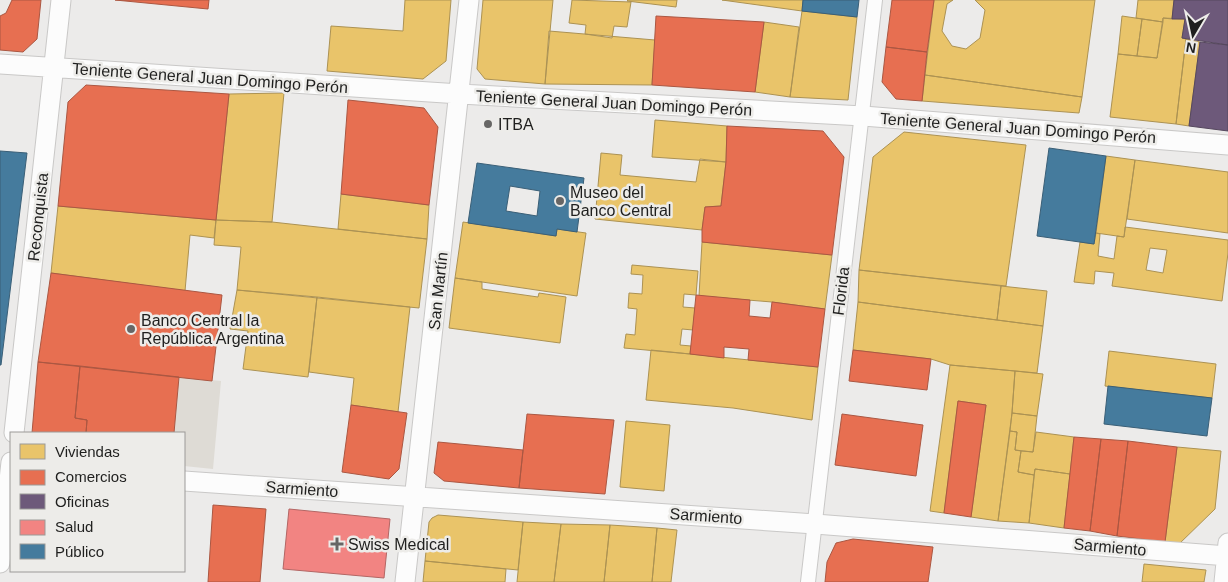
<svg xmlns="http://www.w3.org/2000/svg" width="1228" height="582" font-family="Arial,sans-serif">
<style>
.built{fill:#dedbd5}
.homes{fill:#e9c46a;stroke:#ac9253;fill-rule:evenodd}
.shops{fill:#e76f51;stroke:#ab5742}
.offices{fill:#6d597a;stroke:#56485e}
.health{fill:#f28482;stroke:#b36664}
.public{fill:#457b9d;stroke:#3a5f77;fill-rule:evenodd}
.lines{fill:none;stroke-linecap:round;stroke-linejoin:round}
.pedestrian-casing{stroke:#c9c8c7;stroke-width:16}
.minor-casing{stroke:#c9c8c7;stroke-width:21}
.pedestrian{stroke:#fcfcfc;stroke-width:14}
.minor{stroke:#fcfcfc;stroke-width:19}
.poi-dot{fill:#676665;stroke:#edece9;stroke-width:2}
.labels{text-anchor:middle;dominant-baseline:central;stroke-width:5;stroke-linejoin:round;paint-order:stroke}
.street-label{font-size:16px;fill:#1f1f1e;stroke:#edece9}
.poi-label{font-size:16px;fill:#1f1f1e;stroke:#edece9;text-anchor:start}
</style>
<rect width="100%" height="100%" fill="#ecebea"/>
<path class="built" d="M179,377L221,381L213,469L184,466V433H174Z"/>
<path class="homes" d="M405,0H451L446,61L423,79L327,71L331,26L403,31Z
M483,0H553L545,84L485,79L477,69Z
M572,0L631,2L627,27L614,26L612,38L585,34L586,25L569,23Z
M628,0H677L676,7L627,1Z
M722,0H803L802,11Z
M934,0H953L947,4L942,31L952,46L966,49L980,38L985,10L975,0H1095L1082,97L925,75Z
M1138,0H1174L1172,19L1163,18V22L1136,18Z
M802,11L857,17L848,100L790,97Z
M1122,16L1142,19L1137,56L1118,54Z
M1163,18L1185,19L1182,38L1186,39L1176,124L1110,117L1118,54L1157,58Z
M1142,19L1163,22L1157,58L1137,56Z
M764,22L799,27L790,97L755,92Z
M549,31L655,40L652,85L545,84Z
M1186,39L1200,42L1189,126L1176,124Z
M925,75L1082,97L1079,113L922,101Z
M284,93L272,222L216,220L229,94Z
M655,120L727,126L726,162L652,157Z
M904,132L1026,145L1006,286L859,270L873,157Z
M601,153L622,155L620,175L696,182L700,159L726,162L721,206L705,207L702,230L595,219Z
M1106,156L1135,160L1124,237L1096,233Z
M1135,160L1228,172V233L1127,219Z
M341,194L429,205L427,239L338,229Z
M58,206L216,220L214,238L190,235L185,291L51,273Z
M216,220L272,222L427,239L419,308L237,290L241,247L214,245Z
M463,222L556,236L557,229L586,233L577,296L455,278Z
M1125,227L1228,240V253L1222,301L1112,286L1114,273L1095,271L1094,284L1074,282L1080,242L1094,244L1096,233L1100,234L1098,256L1114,259L1117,236L1124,237ZM1150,248L1167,250L1163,273L1146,270Z
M702,242L832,255L825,309L772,302L699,296Z
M632,265L698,271L696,295L684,294L683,307L695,308L693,330L682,329L680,345L691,346L690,354L624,348L626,334L635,335L637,309L628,308L629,293L642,294L643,275L631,274Z
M859,270L1001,286L997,320L858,302Z
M455,278L482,282V289L538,297L539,293L566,297L560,343L449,328Z
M1001,286L1047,291L1043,326L997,320Z
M237,290L317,297L308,377L243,369L248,331L230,329Z
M317,297L410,307L398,412L351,405L354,378L309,372Z
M858,302L1043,326L1037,373L950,365L931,359L853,350Z
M651,350L818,367L812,420L733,408L646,400Z
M1109,351L1216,364L1212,398L1105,386Z
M950,365L1015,371L1012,413L998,521L971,517L986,405L958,401L944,513L930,511Z
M1015,371L1043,374L1037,416L1012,413Z
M1012,413L1037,416L1033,452L1015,450L1017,432L1010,431Z
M626,421L670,425L664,491L620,487Z
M1010,431L1017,432L1015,450L1021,451L1018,472L1034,475L1029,523L998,521Z
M1036,432L1074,437L1070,474L1035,469L1034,475L1018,472L1021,451L1033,452Z
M1177,447L1221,451L1215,509L1178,545L1165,542Z
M1035,469L1070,474L1064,528L1029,523Z
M438,515L523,522L518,570L425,561L429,522L432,518Z
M523,522L561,524L554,582H517Z
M561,524L610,525L604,582H554Z
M610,525L657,528L652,582H604Z
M657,528L677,530L671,582H652Z
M425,561L506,569L505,582H423Z
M1144,564L1206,570L1204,582H1142Z"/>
<path class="shops" d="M12,0H41L37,39L23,52L0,50V16L6,13Z
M115,0H209L208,9Z
M892,0H934L927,52L886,47Z
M656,16L764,22L755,92L652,85Z
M886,47L927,52L922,101L896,99L882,82Z
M86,85L229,94L216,220L58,206L68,102Z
M348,100L424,108L438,127L429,205L341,194Z
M727,126L823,131L844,157L832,255L702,242V230L705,207L721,206L726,162Z
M51,273L222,295L212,381L38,362Z
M696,295L750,300L749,316L770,318L772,302L825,309L818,367L748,360L749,349L724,347V358L690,354Z
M853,350L931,359L927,390L849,381Z
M38,362L80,366L75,418L87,420L86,433H32Z
M80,366L179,377L174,433H86L87,420L75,418Z
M958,401L986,405L971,517L944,513Z
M351,405L407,413L399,469L389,479L342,472Z
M527,414L614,420L605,494L519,488Z
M842,414L923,425L916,476L835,465Z
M1074,437L1101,439L1090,531L1064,528Z
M1101,439L1128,441L1117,536L1090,531Z
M1128,441L1177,447L1165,542L1117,536Z
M438,442L523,450L519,488L444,481L434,473Z
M213,505L266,509L260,582H208Z
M853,539L933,547L928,582H825L827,562L836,543Z"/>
<path class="offices" d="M1174,0H1228V45L1182,38L1185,19H1172Z
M1200,42L1228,45V131L1189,126Z"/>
<path class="health" d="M289,509L390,519L384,578L283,569Z"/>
<path class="public" d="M803,0H859L857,17L802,11Z
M1049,148L1106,156L1094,244L1037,236Z
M0,151L27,153L1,365H0Z
M477,163L584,178L577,232L557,229L556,236L468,223ZM510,186L540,191L537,216L506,211Z
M1108,386L1212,398L1207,436L1104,424Z"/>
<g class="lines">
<defs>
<path id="pedestrian" d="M808,582L875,0"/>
<path id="minor" d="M0,64L460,94L863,116L1228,145
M14,433L61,0
M184,481L815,524L1228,556
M0,563L11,462
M405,582L469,0
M1224,582L1228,543"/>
</defs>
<use href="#pedestrian" class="pedestrian-casing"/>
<use href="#minor" class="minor-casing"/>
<use href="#pedestrian" class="pedestrian"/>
<use href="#minor" class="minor"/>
</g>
<g class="poi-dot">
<circle cx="488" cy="124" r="5"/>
<circle cx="560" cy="201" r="5"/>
<circle cx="131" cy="329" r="5"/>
<path d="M334.5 536.5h5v5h5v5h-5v5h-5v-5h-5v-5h5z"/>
</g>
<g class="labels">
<g class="street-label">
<text transform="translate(210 78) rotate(4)">Teniente General Juan Domingo Perón</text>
<text transform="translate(614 103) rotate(3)">Teniente General Juan Domingo Perón</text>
<text transform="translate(1018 128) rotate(4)">Teniente General Juan Domingo Perón</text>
<text transform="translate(38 217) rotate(-84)">Reconquista</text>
<text transform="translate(438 291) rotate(-84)">San Martín</text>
<text transform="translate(841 291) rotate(-83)">Florida</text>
<text transform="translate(302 489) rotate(4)">Sarmiento</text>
<text transform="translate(706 516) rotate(4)">Sarmiento</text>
<text transform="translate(1110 547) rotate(5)">Sarmiento</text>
</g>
<g class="poi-label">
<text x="498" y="124">ITBA</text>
<text x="570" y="192">Museo del<tspan x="570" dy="18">Banco Central</tspan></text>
<text x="141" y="320">Banco Central la<tspan x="141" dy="18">República Argentina</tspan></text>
<text x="348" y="544">Swiss Medical</text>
</g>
</g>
<rect x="10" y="432" width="175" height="140" fill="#edece9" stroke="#9b9a98"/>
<rect x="20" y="444" width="25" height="15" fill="#e9c46a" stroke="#9b9a98"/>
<text x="55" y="457" font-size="15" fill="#1f1f1e">Viviendas</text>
<rect x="20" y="470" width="25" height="15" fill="#e76f51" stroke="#9b9a98"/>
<text x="55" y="482" font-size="15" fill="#1f1f1e">Comercios</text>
<rect x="20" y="494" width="25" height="15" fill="#6d597a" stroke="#9b9a98"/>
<text x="55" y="507" font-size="15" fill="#1f1f1e">Oficinas</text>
<rect x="20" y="520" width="25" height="15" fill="#f28482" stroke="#9b9a98"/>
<text x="55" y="532" font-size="15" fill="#1f1f1e">Salud</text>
<rect x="20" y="544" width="25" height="15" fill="#457b9d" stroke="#9b9a98"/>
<text x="55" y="557" font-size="15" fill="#1f1f1e">Público</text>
<g transform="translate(1193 35) rotate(189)" stroke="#edece9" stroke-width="4" paint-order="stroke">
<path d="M0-4L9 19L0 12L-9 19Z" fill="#1f1f1e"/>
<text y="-8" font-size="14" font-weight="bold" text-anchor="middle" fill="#1f1f1e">N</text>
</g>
</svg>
